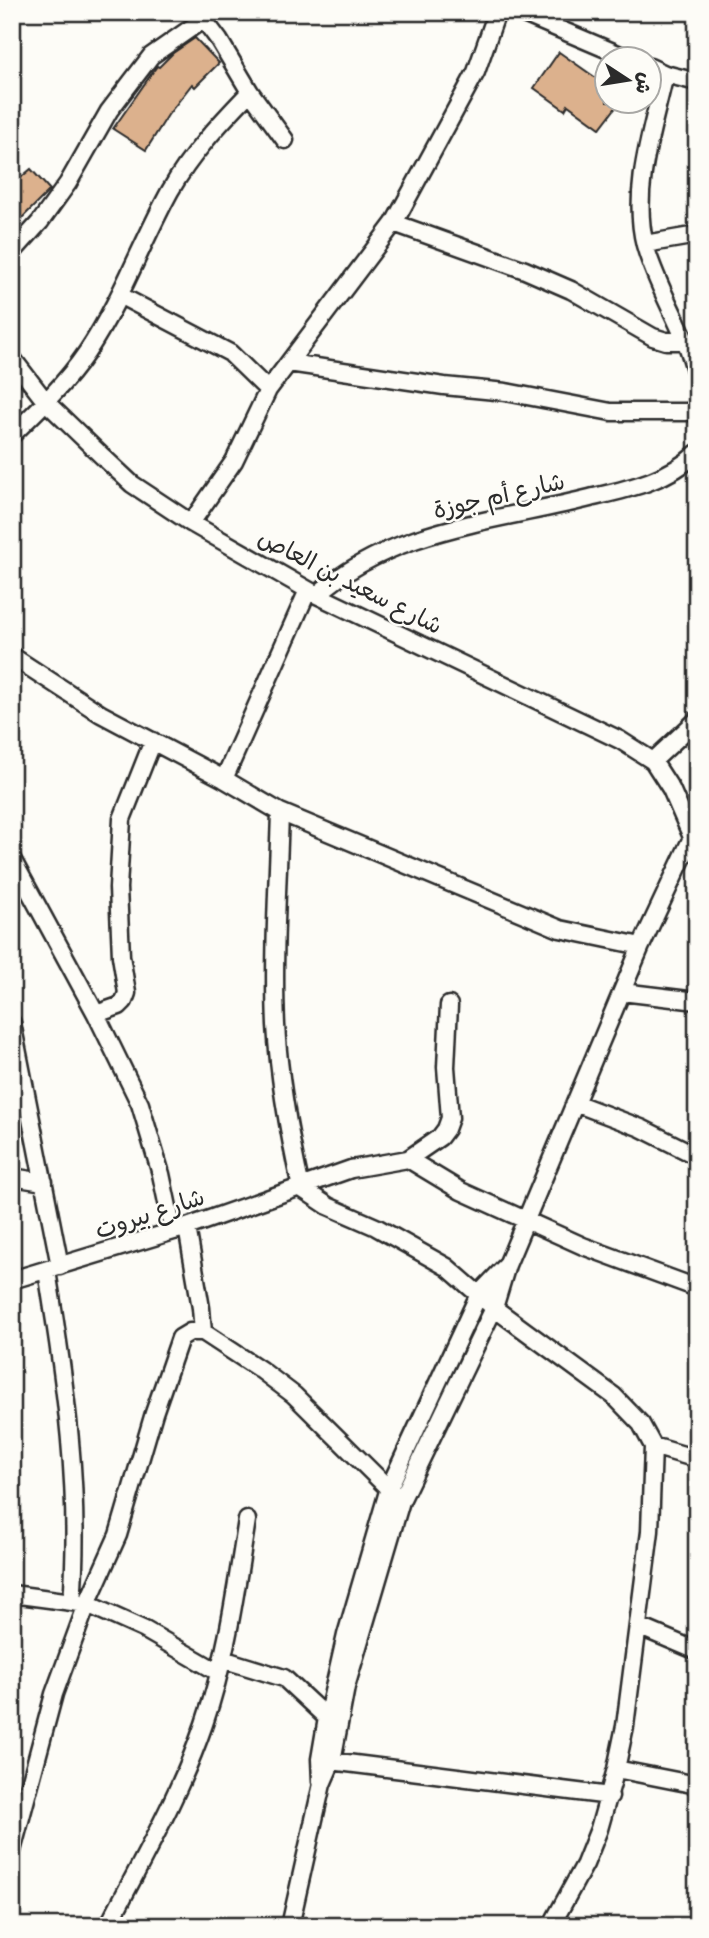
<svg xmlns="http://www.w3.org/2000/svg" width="709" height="1938" font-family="Pangolin,'Playpen Sans Arabic',sans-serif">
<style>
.building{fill:#dcb18d;stroke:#2b2b2b;stroke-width:2}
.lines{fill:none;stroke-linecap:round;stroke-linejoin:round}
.minor-casing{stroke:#2b2b2b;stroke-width:21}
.minor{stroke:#fdfcf7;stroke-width:16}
.labels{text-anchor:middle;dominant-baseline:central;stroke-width:5;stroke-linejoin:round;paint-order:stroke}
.street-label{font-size:24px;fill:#2b2b2b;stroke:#fdfcf7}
</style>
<rect width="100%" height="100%" fill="#fdfcf7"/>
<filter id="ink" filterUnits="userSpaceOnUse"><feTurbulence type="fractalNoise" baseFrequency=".0143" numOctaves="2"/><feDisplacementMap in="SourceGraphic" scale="14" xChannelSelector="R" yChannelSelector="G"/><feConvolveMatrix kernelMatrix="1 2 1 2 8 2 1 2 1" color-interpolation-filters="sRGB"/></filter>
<g filter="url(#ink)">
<path class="building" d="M195,38L219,63L195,87L192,84L168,115L146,150L113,129L157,66L159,67L173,53Z
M559,52L599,80L607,68V102H620L600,128L568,105L565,110L534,88Z
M31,169L50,190L18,222L12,216V185Z"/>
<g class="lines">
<defs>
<path id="minor" d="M198,12L219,40L250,92L285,140
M519,12L632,60
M650,67L665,74L697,82
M665,74C653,128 631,190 645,245C654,278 672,309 685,340C690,352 693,364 697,376
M394,223L525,270L571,290L653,337L666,341H685
M645,244L697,235
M12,253L40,222L68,183L109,111L151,56L214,12
M121,296L230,353L268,390
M12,358L46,402L101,455L132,484L191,523L317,595L620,740L653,761L697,720
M289,363L444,386L506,392L611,412H697
M12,435C39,409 66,383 87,352C121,301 141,244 170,191C191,154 220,123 250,92
M191,523L234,461L268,390L394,223L476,72L497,12
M317,595C391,528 498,521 590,498C628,489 667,481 697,453
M12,656L101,714L224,779L280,812L560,929L641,946
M653,761L671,789L692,837
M224,779L308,590
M280,812C278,882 273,954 276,1025C279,1080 289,1134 301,1188L328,1206L376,1227L447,1267L494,1308L614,1396L641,1424L653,1446L650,1531L625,1726L616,1769L599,1829L585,1864L551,1926
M12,859L96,1014L140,1104L161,1174L173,1231
M622,992L697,1001
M96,1014L119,1006L124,1001L127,993L121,956L118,888L122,819L153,741
M12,1023L60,1266
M575,1103L641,1128L697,1156
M408,1159L461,1191L583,1246L697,1288
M12,1177L44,1182
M187,1227L201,1308L203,1332L261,1370L294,1395L394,1494
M47,1271C65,1381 81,1491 72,1602
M12,1280L187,1227L351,1169L408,1159L440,1137L446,1129L450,1118L446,1067L449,1005
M653,1446L697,1459
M12,1594L87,1604L145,1630L218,1672
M638,1626L697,1651
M222,1659L284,1678L327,1718
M323,1760L610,1796
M616,1769L697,1785
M321,1782L320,1759L327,1718L346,1635L389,1488L479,1294L505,1267
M12,1851L54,1694L87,1604L118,1535L154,1413L180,1338L190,1332H203
M108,1926C142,1860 180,1794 204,1724C227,1658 236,1588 247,1520
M290,1926L322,1784L332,1761L346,1687L401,1501L494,1308L507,1265L641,946L697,827"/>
</defs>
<use href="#minor" class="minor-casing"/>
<use href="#minor" class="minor"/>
</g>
</g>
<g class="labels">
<g class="street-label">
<text transform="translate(499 496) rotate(-13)">شارع أم جوزة</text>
<text transform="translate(350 582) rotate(27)">شارع سعيد بن العاص</text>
<text transform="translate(150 1214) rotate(-18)">شارع بيروت</text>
</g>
</g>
<rect width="709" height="1938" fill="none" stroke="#fdfcf7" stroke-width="42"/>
<rect x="21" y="21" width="667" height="1896" fill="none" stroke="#2b2b2b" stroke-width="2.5" filter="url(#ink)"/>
<g transform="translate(628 80) rotate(102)"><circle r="33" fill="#fdfcf7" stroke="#a9a8a5" stroke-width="2"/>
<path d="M0-5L12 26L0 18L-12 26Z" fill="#2b2b2b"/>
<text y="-10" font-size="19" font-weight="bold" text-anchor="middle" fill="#2b2b2b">ش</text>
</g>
</svg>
